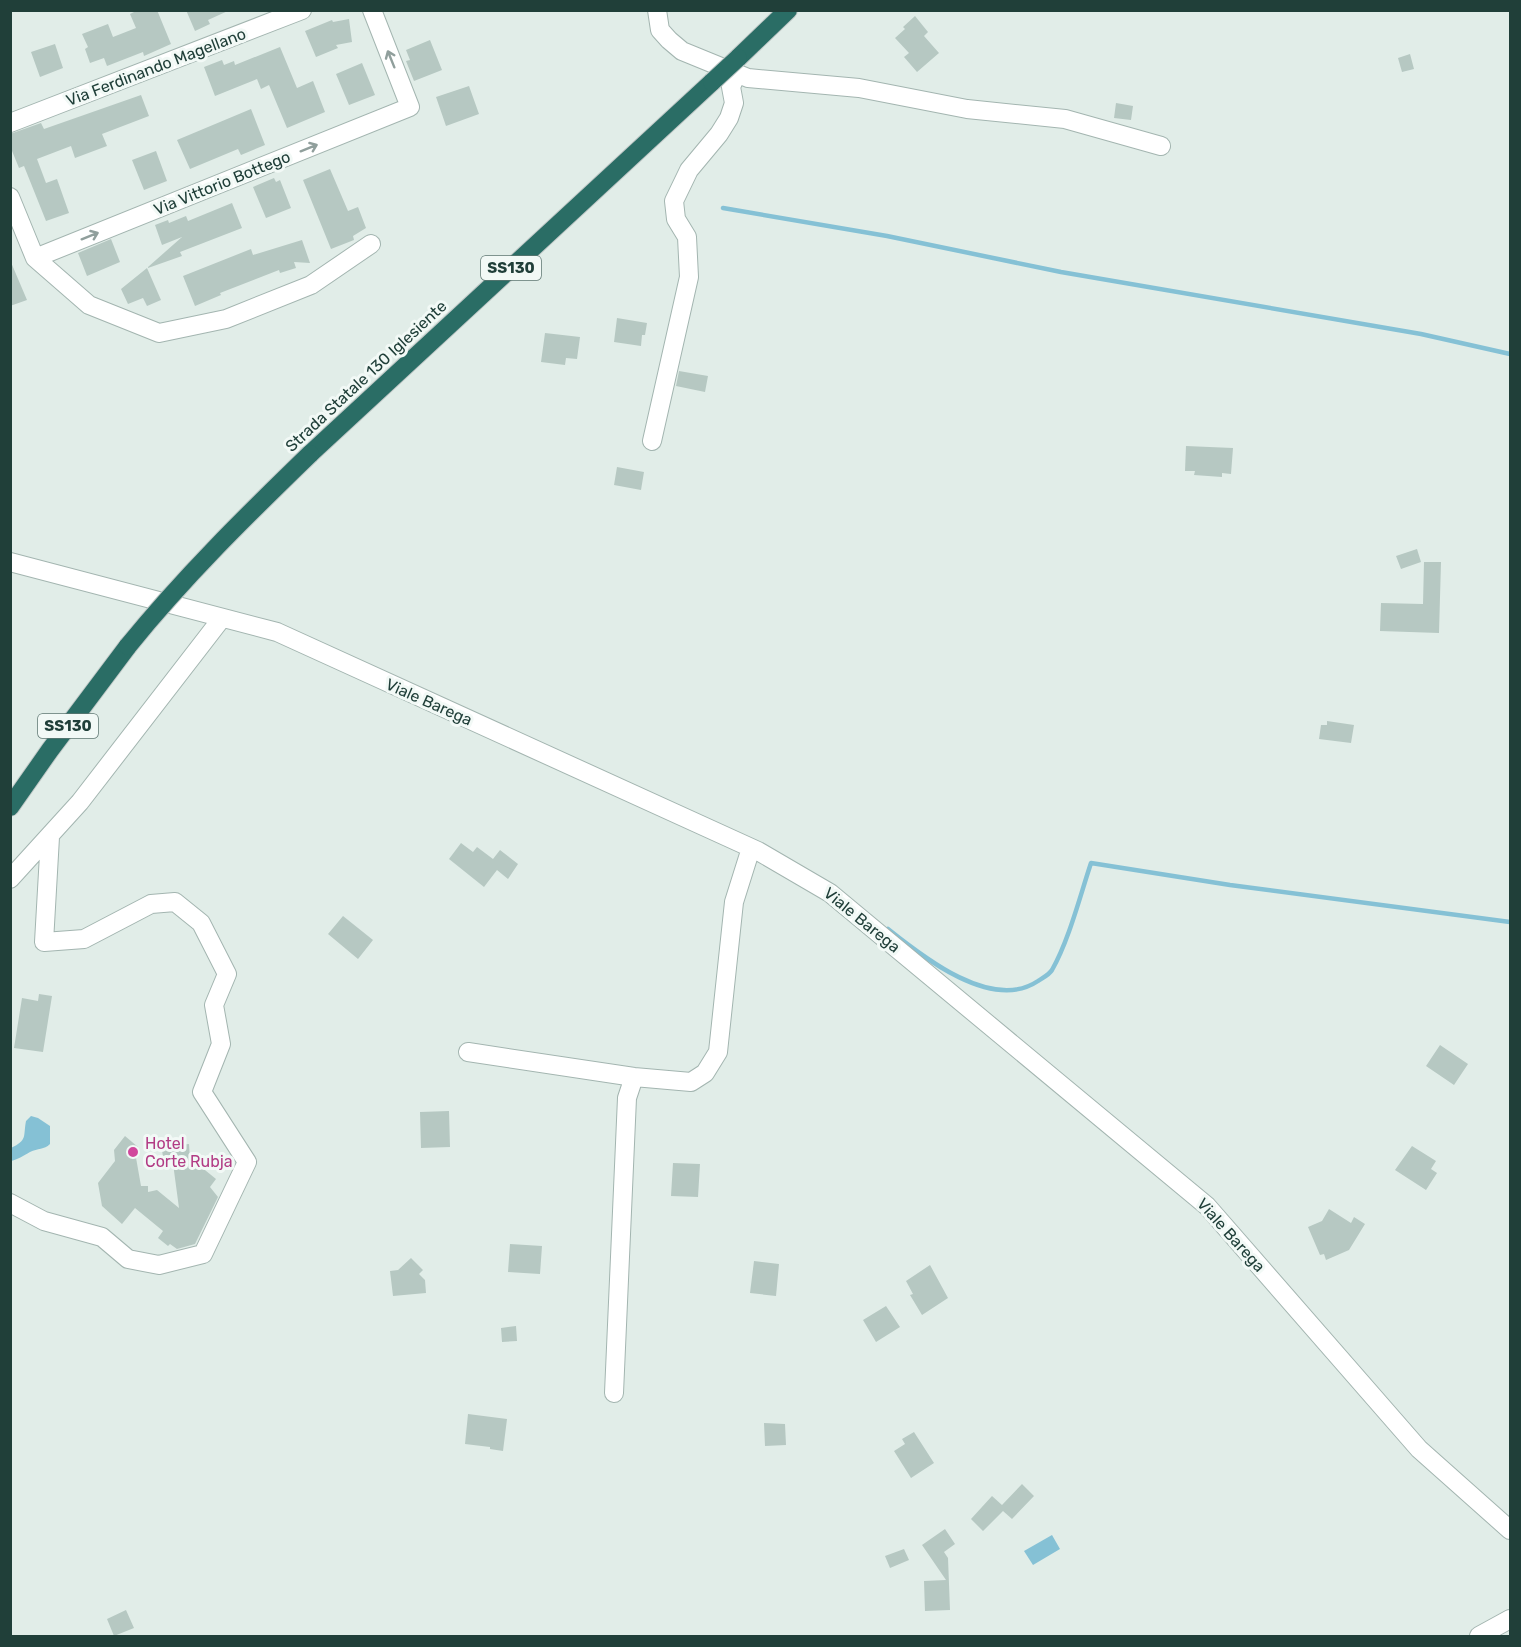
<svg xmlns="http://www.w3.org/2000/svg" width="1521" height="1647" font-family="Rubik,sans-serif">
<style>
.water{fill:#85c1d5}
.lines{fill:none;stroke-linecap:round;stroke-linejoin:round}
.stream{stroke:#85c1d5;stroke-width:4.5}
.building{fill:#b6c8c2}
.minor-casing{stroke:#a3b5b0;stroke-width:20}
.highway-casing{stroke:#c1c9c8;stroke-width:20}
.minor{stroke:#fff;stroke-width:18}
.highway{stroke:#2a6d65;stroke-width:18}
.highway-bridge-casing{stroke:#c1c9c8;stroke-width:20;stroke-linecap:butt}
.highway-bridge{stroke:#2a6d65;stroke-width:18}
.oneway{stroke:#909f9c}
.hotel-dot{fill:#d1479c;stroke:#f2f9f6;stroke-width:2}
.labels{text-anchor:middle;dominant-baseline:central;stroke-width:6;stroke-linejoin:round;paint-order:stroke}
.shield{fill:#f2f9f6;stroke:#5f7772;stroke-width:1.5}
.shield-label{font-size:15px;font-weight:bold;fill:#203f39}
.street-label{font-size:16px;fill:#203f39;stroke:#f2f9f6}
.hotel-label{font-size:16px;fill:#b23c85;stroke:#f2f9f6;text-anchor:start}
</style>
<rect width="100%" height="100%" fill="#e1ede8"/>
<path class="water" d="M31,1116L38,1118L50,1126V1144C44,1150 38,1148 30,1152C23,1156 19,1159 11,1161V1148C28,1140 23,1136 26,1121Z
M1052,1535L1060,1549L1033,1565L1024,1551Z"/>
<g class="lines">
<path class="stream" d="M723,208L887,236L1061,272L1421,334L1510,354
M888,929C923,957 992,1012 1038,981C1042,978 1049,975 1052,970C1069,940 1080,896 1091,863L1230,885L1510,922"/>
</g>
<path class="building" d="M138,10H157L171,44L144,56L143,52L107,66L104,58L90,63L85,49L88,47L82,34L108,24L113,37L136,28L130,14Z
M186,10H230L208,20L210,24L195,31Z
M915,16L928,32L924,36L939,53L917,72L904,57L909,53L895,38L905,29L903,27Z
M349,19L352,42L336,45L338,48L316,57L305,31L332,20L333,22Z
M430,40L442,70L414,81L406,61L410,60L406,50Z
M55,44L63,68L40,77L31,52Z
M280,47L297,88L313,81L325,112L287,128L269,85L261,89L257,79L215,96L204,67L222,60L224,65L234,61L235,65Z
M1410,54L1414,69L1402,72L1398,58Z
M362,63L375,95L349,105L336,74Z
M469,86L479,114L446,126L436,97Z
M141,95L149,116L102,134L107,146L75,158L71,146L37,159L46,183L57,179L69,213L46,221L24,166L19,168L10,146V134L41,123L44,129Z
M1116,103L1133,106L1131,120L1114,118Z
M251,109L265,145L241,155L238,149L190,169L177,140Z
M156,151L167,181L144,190L132,160Z
M330,169L348,211L358,207L366,228L353,236L354,240L331,249L303,180Z
M274,178L276,182L280,180L291,208L266,218L253,187Z
M232,203L242,228L180,252L182,256L148,268V267L182,237L162,245L155,225L168,220L169,223L186,216L188,221Z
M111,239L120,262L87,276L78,253Z
M302,240L310,263L294,262L296,268L280,273L279,270L220,293L221,295L195,306L183,276L251,249L253,255Z
M10,260L27,300L10,306Z
M147,268L161,300L147,306L143,298L128,304L121,289Z
M617,318L647,323L645,335H642L641,346L614,342Z
M545,333L580,337L577,359L566,358L565,365L541,362Z
M679,371L708,376L705,392L676,386Z
M1186,446L1233,448L1231,474L1222,473V477L1194,475L1195,471H1185Z
M617,467L644,472L641,490L614,485Z
M1417,549L1421,562L1401,569L1396,556Z
M1424,562H1441L1439,633L1380,631L1381,603L1423,604Z
M1327,721L1354,725L1351,743L1319,739L1321,725H1327Z
M461,843L473,852L477,847L493,859L500,850L518,864L508,879L497,870L484,887L449,859Z
M343,916L373,940L358,959L328,934Z
M39,994L52,996L43,1052L14,1048L22,998L38,1001Z
M1440,1045L1468,1064L1454,1085L1426,1066Z
M449,1111L450,1147L421,1148L420,1112Z
M125,1136L138,1147L135,1152L141,1186H148V1192L157,1190L179,1208L172,1156L163,1157L161,1143L178,1140L179,1145L189,1144L190,1159L198,1157L200,1166L216,1179L210,1187L218,1197L195,1244L177,1249L170,1244L168,1246L158,1238L163,1231L135,1208L122,1224L102,1206L98,1183L115,1161L114,1150Z
M1412,1146L1436,1161L1431,1169L1437,1173L1426,1190L1395,1170Z
M673,1163L700,1164L698,1197L671,1196Z
M1329,1209L1351,1223L1354,1217L1365,1224L1349,1250L1326,1260L1324,1254L1320,1255L1308,1227L1322,1221Z
M510,1244L542,1246L540,1274L508,1272Z
M411,1258L423,1270L419,1274L425,1280L426,1293L393,1296L390,1271L398,1270Z
M754,1261L779,1264L776,1296L750,1293Z
M930,1265L948,1298L922,1315L910,1295L913,1294L906,1281Z
M886,1306L900,1327L876,1342L863,1320Z
M516,1326L517,1341L502,1342L501,1328Z
M468,1414L507,1419L503,1451L490,1449V1447L465,1444Z
M764,1423L785,1424L786,1445L765,1446Z
M914,1432L934,1463L911,1478L894,1451L905,1444L902,1439Z
M1022,1484L1034,1496L1012,1519L1003,1511L983,1531L971,1519L992,1496L1002,1505Z
M945,1529L955,1544L944,1552L948,1558L950,1610L925,1611L924,1581L946,1580L922,1545Z
M904,1549L909,1560L890,1568L885,1556Z
M126,1610L134,1628L114,1636L107,1619Z"/>
<g class="lines">
<defs>
<path id="minor" d="M657,10L660,30L669,40L682,51L748,78L859,88L967,109L1065,119L1161,146
M10,123L302,10
M10,197L35,258L89,305L159,333L226,319L311,285L371,244
M35,258L410,107L372,10
M652,441L689,277L687,237L676,219L674,201L689,170L719,134L729,118L734,103L731,87L737,73
M10,562L277,632L758,851L830,893L1207,1206L1419,1449L1510,1530
M10,879L80,802L222,618
M468,1052L634,1077L691,1082L705,1073L718,1052L734,902L751,848
M10,1203L44,1221L102,1237L128,1259L159,1265L203,1254L247,1162L202,1092L221,1044L214,1005L227,974L201,923L175,902L151,904L84,939L44,942L50,837
M614,1393L627,1098L634,1077
M1479,1636L1510,1619"/>
<path id="highway" d="M738,58L788,10
M310,454L712,82
M10,807L50,750L128,646"/>
</defs>
<use href="#minor" class="minor-casing"/>
<use href="#highway" class="highway-casing"/>
<use href="#minor" class="minor"/>
<use href="#highway" class="highway"/>
<defs>
<path id="highway-bridge" d="M712,82L738,58
M128,646C184,577 246,516 310,454"/>
</defs>
<use href="#highway-bridge" class="highway-bridge-casing"/>
<use href="#highway-bridge" class="highway-bridge"/>
</g>
<defs><path id="oneway-shaft" d="M-6 0H5M1.5-3L5.5 0L1.5 3" fill="none" stroke-width="1.6" stroke-linecap="round" stroke-linejoin="round" transform="scale(1.5)"/></defs>
<g class="oneway">
<use href="#oneway-shaft" transform="translate(391 59) rotate(-112)"/>
<use href="#oneway-shaft" transform="translate(309 148) rotate(-22)"/>
<use href="#oneway-shaft" transform="translate(90 236) rotate(-22)"/>
</g>
<circle class="hotel-dot" cx="133" cy="1152" r="6"/>
<g class="labels">
<g class="shield">
<rect x="481" y="256" width="60" height="24" rx="4.5"/>
<rect x="38" y="714" width="60" height="24" rx="4.5"/>
</g>
<g class="shield-label">
<text x="511" y="268">SS130</text>
<text x="68" y="726">SS130</text>
</g>
<g class="street-label">
<text transform="translate(156 67) rotate(-21)">Via Ferdinando Magellano</text>
<text transform="translate(222 183) rotate(-22)">Via Vittorio Bottego</text>
<text transform="translate(366 376) rotate(-43)">Strada Statale 130 Iglesiente</text>
<text transform="translate(429 702) rotate(24)">Viale Barega</text>
<text transform="translate(862 920) rotate(39)">Viale Barega</text>
<text transform="translate(1231 1235) rotate(48)">Viale Barega</text>
</g>
<g class="hotel-label">
<text x="145" y="1143">Hotel<tspan x="145" dy="18">Corte Rubja</tspan></text>
</g>
</g>
<rect width="1521" height="1647" fill="none" stroke="#203f39" stroke-width="24"/>
</svg>
